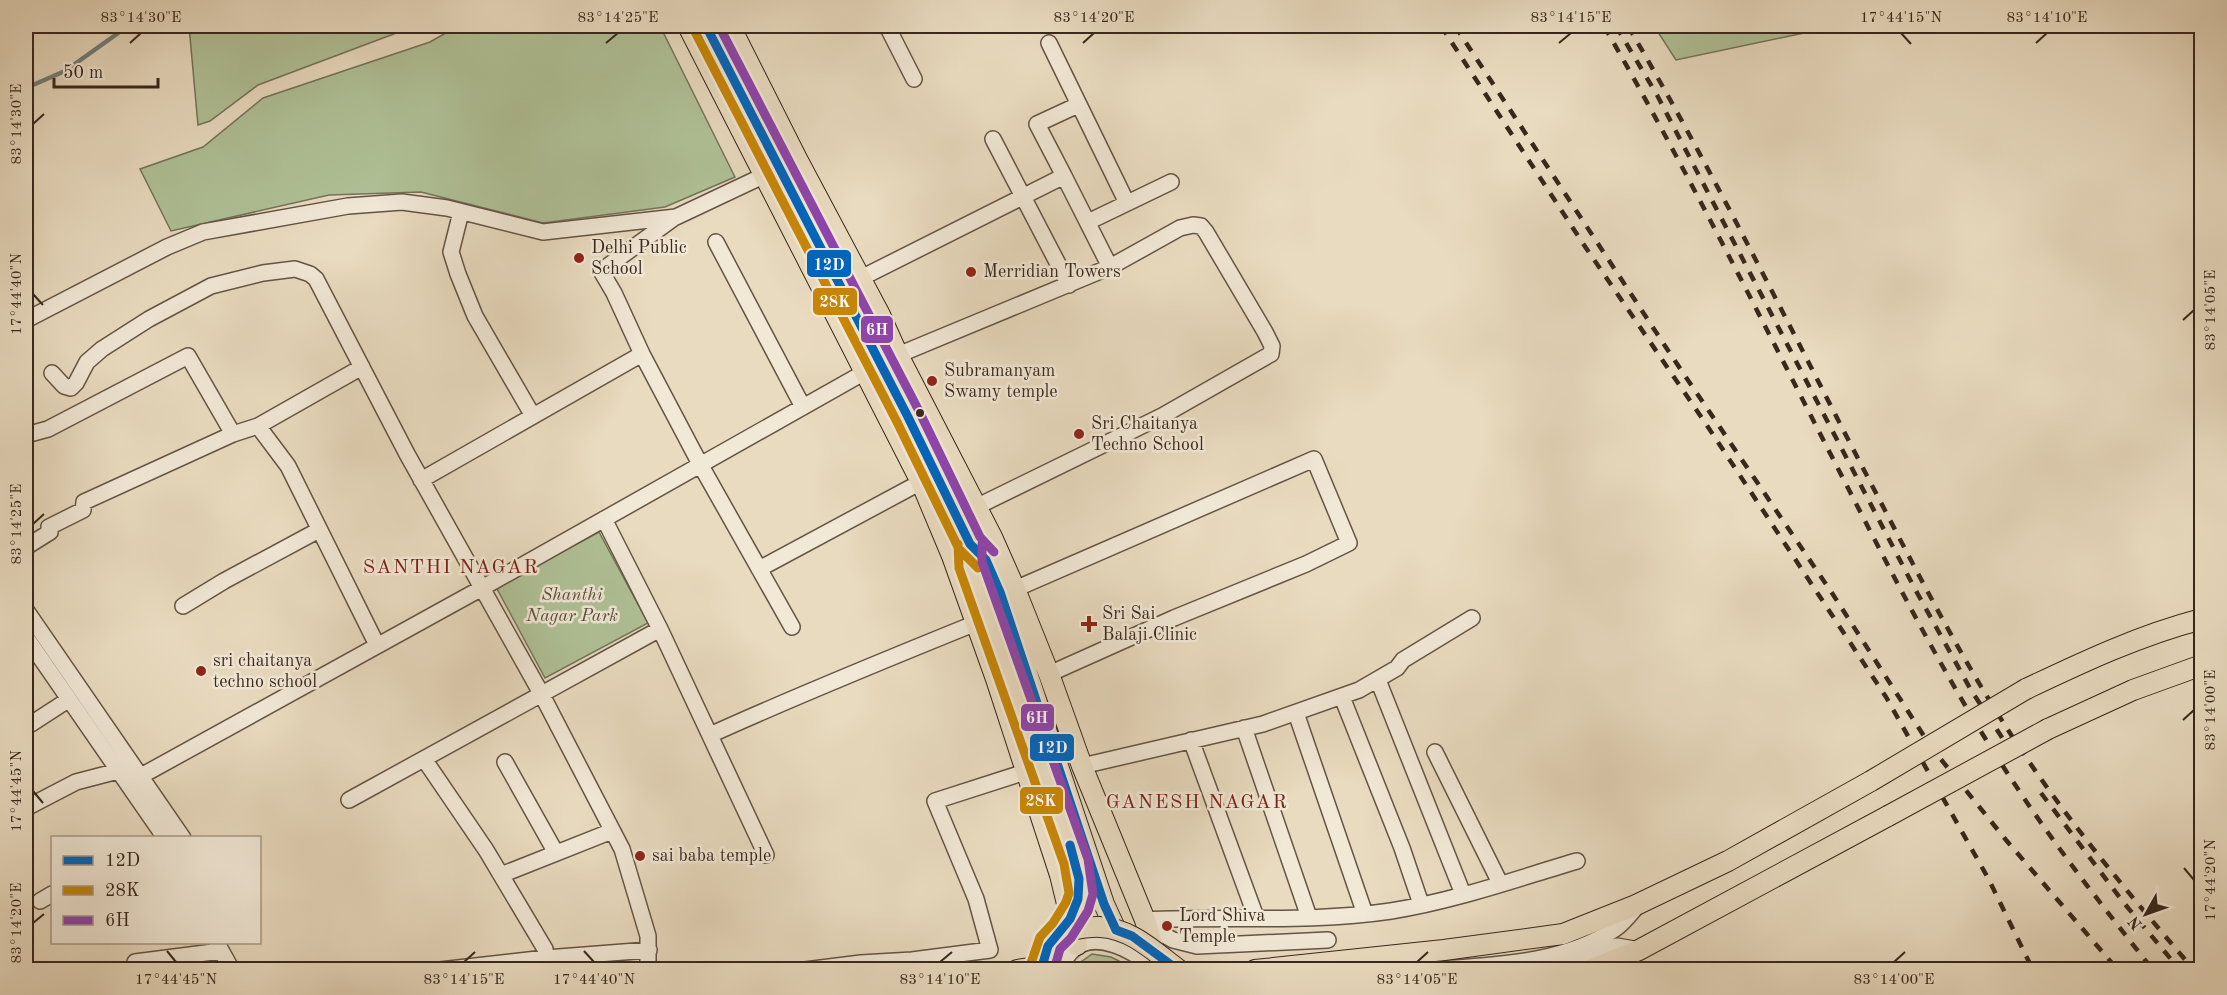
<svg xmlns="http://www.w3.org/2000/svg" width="2227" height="995" font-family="'Old Standard TT',serif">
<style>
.green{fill:#b0c197;stroke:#747459;stroke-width:1.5}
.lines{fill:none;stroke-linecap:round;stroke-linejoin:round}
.stream{stroke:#737f7a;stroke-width:4.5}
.minor-casing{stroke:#645444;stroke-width:18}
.major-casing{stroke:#38271b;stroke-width:22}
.minor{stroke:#f1e8d6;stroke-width:15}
.major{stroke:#e9dbc0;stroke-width:20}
.rail{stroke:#38271b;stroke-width:4.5;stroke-dasharray:10 10;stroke-linecap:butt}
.major-bridge-casing{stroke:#38271b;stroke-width:22;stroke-linecap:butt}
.major-bridge{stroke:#e9dbc0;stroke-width:20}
.bus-1-casing{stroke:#f1e8d6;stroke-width:14}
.bus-2-casing{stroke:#f1e8d6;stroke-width:14}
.bus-3-casing{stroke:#f1e8d6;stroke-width:14}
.bus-1{stroke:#0065bd;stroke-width:9}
.bus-2{stroke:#c78607;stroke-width:9}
.bus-3{stroke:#8e44ad;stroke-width:9}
.ticks{fill:none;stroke:#38271b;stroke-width:2}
.poi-dot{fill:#8f2418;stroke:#f1e8d6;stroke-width:2}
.bus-dot{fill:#38271b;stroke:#f1e8d6;stroke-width:2}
.labels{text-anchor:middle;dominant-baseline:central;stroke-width:5;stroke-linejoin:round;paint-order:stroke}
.poi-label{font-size:18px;fill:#38271b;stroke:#f1e8d6;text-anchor:start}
.park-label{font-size:18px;font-style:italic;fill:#564e3a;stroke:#f1e8d6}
.neighbourhood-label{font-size:20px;letter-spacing:1.5px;fill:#7a1f14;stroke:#f1e8d6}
.line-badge{stroke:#f1e8d6;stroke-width:2}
.badge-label{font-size:16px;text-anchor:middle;font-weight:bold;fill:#fff}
.neatline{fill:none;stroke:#38271b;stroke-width:2}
.ticks-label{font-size:15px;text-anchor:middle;fill:#38271b}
</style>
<rect width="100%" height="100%" fill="#e9dbc0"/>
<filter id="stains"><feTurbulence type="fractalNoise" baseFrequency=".00333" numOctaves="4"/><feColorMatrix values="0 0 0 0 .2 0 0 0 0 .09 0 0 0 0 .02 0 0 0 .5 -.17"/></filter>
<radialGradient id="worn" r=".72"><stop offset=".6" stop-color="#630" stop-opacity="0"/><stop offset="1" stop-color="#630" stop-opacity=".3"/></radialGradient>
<path class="green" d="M189,26H415L258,85L210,121L198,125Z
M458,26H660L735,177L665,207L543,223L421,192L329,195L171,231L140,169L203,147L263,98L430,42Z
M1654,26H1831L1832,27L1676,60Z
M599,532L648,623L545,678L496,587Z
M1092,954L1111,957L1135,969H1071Z"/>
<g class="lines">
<path class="stream" d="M26,88L65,71L128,26"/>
<defs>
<path id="minor" d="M887,26L914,79
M1049,43L1127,203
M993,139L1069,285
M1064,176L1110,267
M461,212L451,252L458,274L475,316L533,416
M1088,222L1171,182
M716,242L803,407
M861,278L1064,176L1037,124L1078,105
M26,320L167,247L203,232L348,206L402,202L447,208L543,232L676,217L765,175
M642,354L614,293L601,271L674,218
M898,355L1110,267L1180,228L1193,225L1201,226L1206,232L1265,332L1272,346L1271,354L1269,355L1162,416L976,507
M52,373L64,386L71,388L76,383L87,362L102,349L149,319L211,286L263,273L295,269L310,274L316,279L407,454L542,695L622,849L648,936V970
M258,426L288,466L377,645
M26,435L48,429L188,356L233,434
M421,480L642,354L700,464L792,627
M604,519L660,629L766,855
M26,547L50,532L49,527L83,510L84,502L233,434L258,426L362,367
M759,569L921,482
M1015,589L1314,459L1349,543L1306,564L1174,618L1049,674
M183,606L224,581L319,530
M26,610L183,838
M26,637L165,838
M1378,680L1463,894
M1342,697L1402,848L1421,904
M1296,713L1365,914
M26,725L31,724L68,700
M1244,728L1309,917
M710,735C798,695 887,659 976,623
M1191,740L1256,917
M1435,752L1500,883
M424,759L486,850L545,949L548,970
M505,762L556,853
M1082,766L1263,724L1359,690L1397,668L1403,660L1472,618
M349,800L660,629
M26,808L76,782L118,771L141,776L482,588L865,372
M501,875L612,831
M40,901L52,894
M1145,920C1226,916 1310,923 1391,911C1454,901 1516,879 1577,861
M1145,920L1153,929L1173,940L1197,946L1328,940
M217,943L232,970
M135,962L221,951
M440,970L546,958L649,950
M805,970L861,963L912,960L990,950L976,899L935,801L1025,772
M1061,970C1062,962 1065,959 1070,953C1094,925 1136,954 1160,970
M1427,970C1490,965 1561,965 1615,929C1624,923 1631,913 1638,905
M1543,970L1617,946L1639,950"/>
<path id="major" d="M688,26L921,482L952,556L996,679L1060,875L1077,945
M706,26L908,417L970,544L986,560L1000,592L1104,904L1116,930
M730,26L797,159L880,315L898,355L992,537L1015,589L1049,674L1082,766L1145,920L1160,969
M970,544V564L982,599
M2026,689C2083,662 2140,635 2202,619
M2048,729L2133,690L2202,665
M1017,970L1029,968L1042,961
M1041,970L1050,943L1062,931
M1255,970L1444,950L1563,934L1636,905L1728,861L1871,781
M1590,970L1639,950L1888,816"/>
</defs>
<use href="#minor" class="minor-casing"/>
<use href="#major" class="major-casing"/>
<use href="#minor" class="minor"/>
<use href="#major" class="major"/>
<path class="rail" d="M1441,26L1584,245L1706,424L1886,697L1988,878L2033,970
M1455,26L1673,358L1832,593L1931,747L2006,840L2118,970
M1604,26C1691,177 1768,333 1848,488C1899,587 1950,687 2012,780C2055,846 2104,908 2153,970
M1616,26L1657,95L1915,589L1971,690L2003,739
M1628,26C1713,171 1787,322 1865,472C1911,560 1956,650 2010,733C2064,817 2129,894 2194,970
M2041,793L2124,903L2180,970"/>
<defs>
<path id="major-bridge" d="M982,599L1076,861C1081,898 1082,898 1062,931
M1871,781L2026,689
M1888,816L2048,729
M1062,931C1075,930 1088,926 1100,927C1131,928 1156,953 1179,970"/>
</defs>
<use href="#major-bridge" class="major-bridge-casing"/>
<use href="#major-bridge" class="major-bridge"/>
<defs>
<path id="bus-1" d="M706,26L908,417L970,544L986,560L1000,592L1104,904L1116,930L1132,936L1178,970
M1041,970L1048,946L1070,919L1078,899L1079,879L1070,845"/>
<path id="bus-2" d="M695,32L897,422L959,549L978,568
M958,544L959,568L1064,864L1069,893L1066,902L1053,923L1040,937L1030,966"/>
<path id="bus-3" d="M719,26L919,411L980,537L994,552
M982,544V562L1088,859L1093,894L1088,911L1071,938L1060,949L1054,970"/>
</defs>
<use href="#bus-1" class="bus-1-casing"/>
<use href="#bus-2" class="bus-2-casing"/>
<use href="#bus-3" class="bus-3-casing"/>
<use href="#bus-1" class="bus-1"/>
<use href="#bus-2" class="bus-2"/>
<use href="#bus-3" class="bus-3"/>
</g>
<path class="ticks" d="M1901,33L1911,44M130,43L141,33M606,43L618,33M1083,43L1094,33M1559,43L1571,33M2036,43L2047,33M33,124L44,114M33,294L43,305M2183,320L2194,310M33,524L44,514M2183,720L2194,710M33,791L43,803M2184,868L2194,880M33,923L44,914M167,951L176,962M584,951L594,962M464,962L475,952M940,962L952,952M1417,962L1428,952M1894,962L1905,952"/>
<g class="poi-dot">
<circle cx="579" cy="258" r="6"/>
<circle cx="971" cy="272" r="6"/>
<circle cx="932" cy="381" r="6"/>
<circle cx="1079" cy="434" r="6"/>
<path d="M1086 615h6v6h6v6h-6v6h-6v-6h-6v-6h6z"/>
<circle cx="201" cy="671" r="6"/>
<circle cx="640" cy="856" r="6"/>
<circle cx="1167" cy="926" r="6"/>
</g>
<circle class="bus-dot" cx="920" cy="413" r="5"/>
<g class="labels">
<g class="poi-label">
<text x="591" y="248">Delhi Public<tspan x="591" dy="21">School</tspan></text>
<text x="983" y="272">Merridian Towers</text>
<text x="944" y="371">Subramanyam<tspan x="944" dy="21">Swamy temple</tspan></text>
<text x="1091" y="424">Sri Chaitanya<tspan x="1091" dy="21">Techno School</tspan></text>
<text x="1102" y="614">Sri Sai<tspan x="1102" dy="21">Balaji Clinic</tspan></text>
<text x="213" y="661">sri chaitanya<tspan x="213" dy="21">techno school</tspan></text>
<text x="652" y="856">sai baba temple</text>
<text x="1179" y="916">Lord Shiva<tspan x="1179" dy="21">Temple</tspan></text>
</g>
<g class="park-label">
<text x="572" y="595">Shanthi<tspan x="572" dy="21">Nagar Park</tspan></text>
</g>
<g class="neighbourhood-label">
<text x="451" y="568">SANTHI NAGAR</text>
<text x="1197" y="803">GANESH NAGAR</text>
</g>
</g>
<g class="line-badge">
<rect x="806" y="249" width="46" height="29" rx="6" fill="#0065bd"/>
<rect x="812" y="287" width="46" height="29" rx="6" fill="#c78607"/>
<rect x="860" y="315" width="34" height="29" rx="6" fill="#8e44ad"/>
<rect x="1020" y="703" width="35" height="29" rx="6" fill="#8e44ad"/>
<rect x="1029" y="733" width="46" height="29" rx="6" fill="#0065bd"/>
<rect x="1019" y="786" width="45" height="29" rx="6" fill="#c78607"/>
</g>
<g class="badge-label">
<text x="829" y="270">12D</text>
<text x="835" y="307">28K</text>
<text x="877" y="335">6H</text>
<text x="1037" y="723">6H</text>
<text x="1052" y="753">12D</text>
<text x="1041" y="806">28K</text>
</g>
<rect width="2227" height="995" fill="none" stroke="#e9dbc0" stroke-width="66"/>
<rect x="51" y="836" width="210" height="108" fill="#f1e8d6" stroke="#a79b8b" stroke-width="1.5"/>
<rect x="63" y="856" width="30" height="9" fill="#0065bd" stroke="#a79b8b" stroke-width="1.5"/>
<text x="105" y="866" font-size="18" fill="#38271b">12D</text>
<rect x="63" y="886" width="30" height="9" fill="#c78607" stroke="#a79b8b" stroke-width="1.5"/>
<text x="105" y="896" font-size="18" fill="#38271b">28K</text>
<rect x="63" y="916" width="30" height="9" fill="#8e44ad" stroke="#a79b8b" stroke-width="1.5"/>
<text x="105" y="926" font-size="18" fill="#38271b">6H</text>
<g transform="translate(2146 914) rotate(230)" stroke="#f1e8d6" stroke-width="4.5" paint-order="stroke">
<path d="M0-4.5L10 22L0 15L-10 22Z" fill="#38271b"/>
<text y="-9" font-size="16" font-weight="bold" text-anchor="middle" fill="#38271b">N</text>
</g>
<path d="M54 78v9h104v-9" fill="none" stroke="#38271b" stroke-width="3"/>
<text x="63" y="78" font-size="18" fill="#38271b" stroke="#f1e8d6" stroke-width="4.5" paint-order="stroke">50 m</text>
<rect x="33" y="33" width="2161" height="929" class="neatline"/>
<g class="ticks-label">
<text x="141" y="22">83°14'30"E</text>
<text x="618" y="22">83°14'25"E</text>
<text x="1094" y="22">83°14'20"E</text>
<text x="1571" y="22">83°14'15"E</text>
<text x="1901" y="22">17°44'15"N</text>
<text x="2047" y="22">83°14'10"E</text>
<text transform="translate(16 124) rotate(-90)" y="5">83°14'30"E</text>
<text transform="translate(16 294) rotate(-90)" y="5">17°44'40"N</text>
<text transform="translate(2210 310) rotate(-90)" y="5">83°14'05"E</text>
<text transform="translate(16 524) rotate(-90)" y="5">83°14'25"E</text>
<text transform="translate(2210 710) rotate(-90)" y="5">83°14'00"E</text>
<text transform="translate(16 791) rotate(-90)" y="5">17°44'45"N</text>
<text transform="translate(2210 880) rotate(-90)" y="5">17°44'20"N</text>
<text transform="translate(16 923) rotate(-90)" y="5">83°14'20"E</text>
<text x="176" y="984">17°44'45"N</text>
<text x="464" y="984">83°14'15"E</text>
<text x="594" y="984">17°44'40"N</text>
<text x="940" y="984">83°14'10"E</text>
<text x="1417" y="984">83°14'05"E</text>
<text x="1894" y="984">83°14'00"E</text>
</g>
<rect width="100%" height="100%" filter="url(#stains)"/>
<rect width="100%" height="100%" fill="url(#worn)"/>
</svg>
